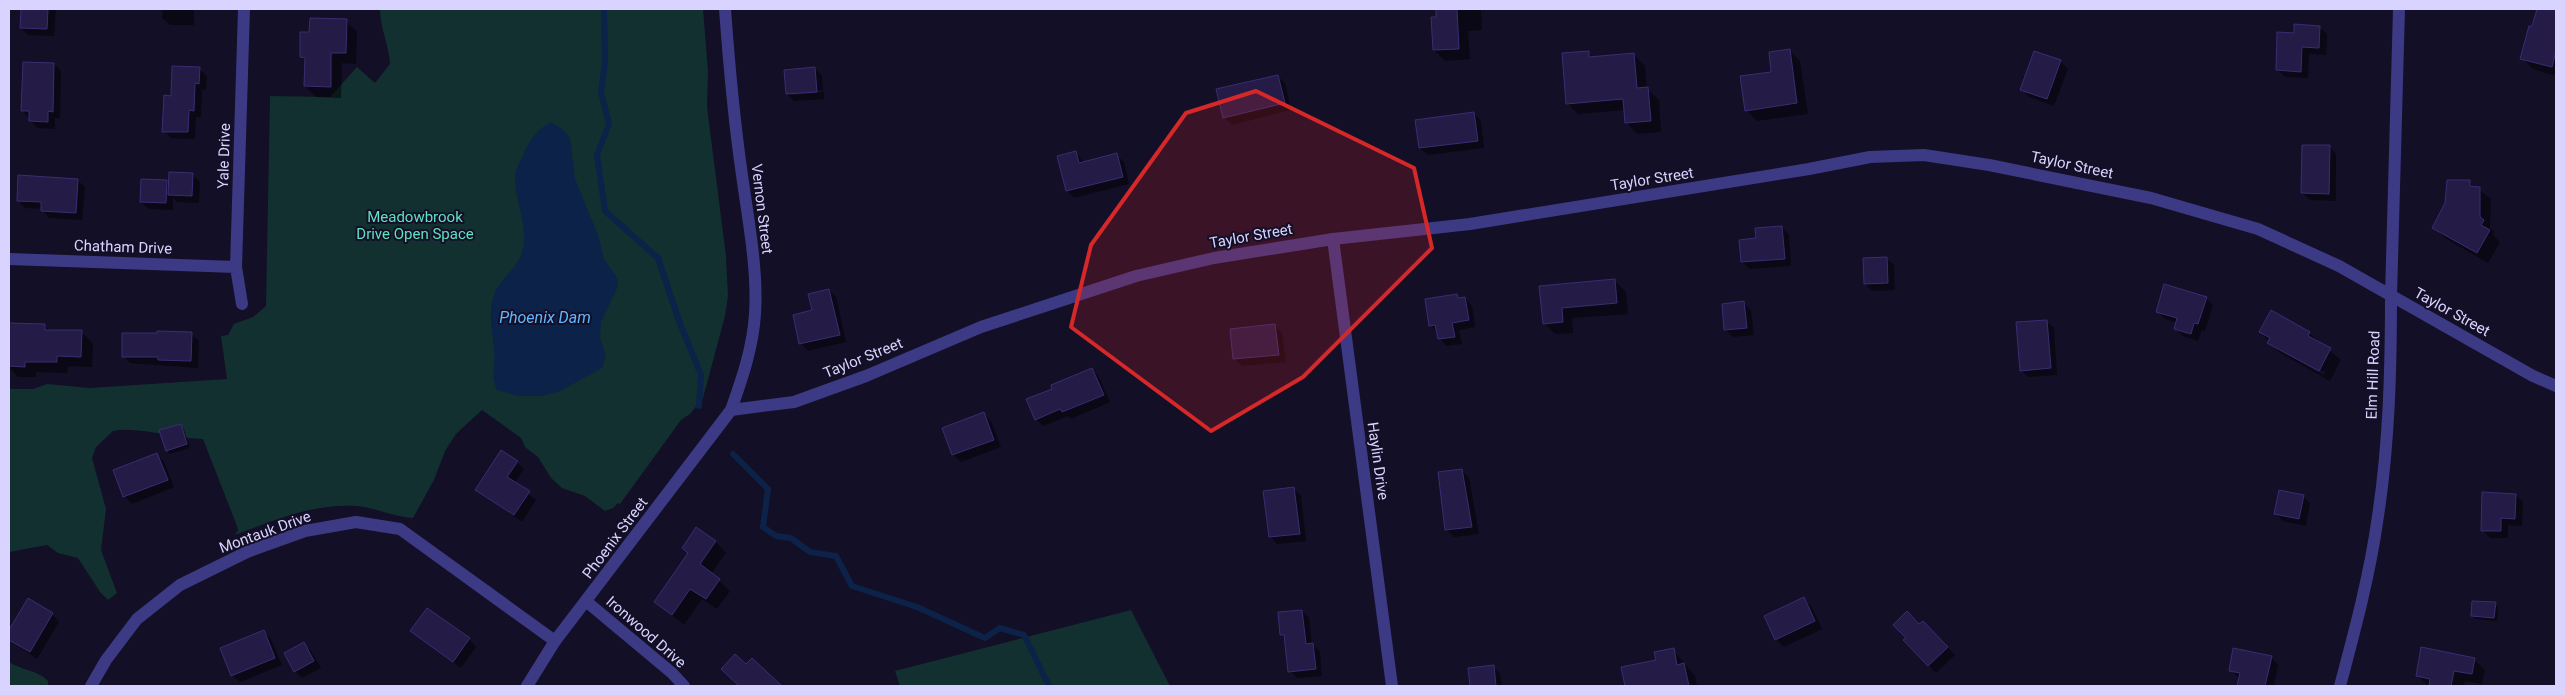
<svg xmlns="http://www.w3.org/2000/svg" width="2565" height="695" font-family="Roboto,sans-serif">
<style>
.green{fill:#12302f}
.water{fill:#0c2248}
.shadow{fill:#0007;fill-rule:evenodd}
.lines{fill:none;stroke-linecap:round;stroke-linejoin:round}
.stream{stroke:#0c2248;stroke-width:6}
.building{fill:#241b47;stroke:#3b2d73}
.minor{stroke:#3d3a85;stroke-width:12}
.tertiary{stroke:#3d3a85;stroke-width:12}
.marked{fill:#d62828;fill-opacity:0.2;stroke:#d62828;stroke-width:4;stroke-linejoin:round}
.labels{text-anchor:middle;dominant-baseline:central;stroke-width:4;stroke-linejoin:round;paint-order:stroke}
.street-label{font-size:15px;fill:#d9d4ff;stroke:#130f26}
.park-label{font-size:15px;fill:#5fe0c0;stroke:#130f26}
.water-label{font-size:16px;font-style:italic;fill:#62b6ff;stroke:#130f26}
</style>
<rect width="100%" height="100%" fill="#130f26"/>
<path class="green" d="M380,9H703L708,71L707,107L726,256L728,296L725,316L703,398L690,414L681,420L620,504L618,503L613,508L605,511L585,496L562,488L551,478L538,457L525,447L521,438L482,410L456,434L445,451L434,480L413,518C394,517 376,508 357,506C314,503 275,520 235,535L238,530L237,526L203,439C174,439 140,426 113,431L96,447L92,458L106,509L101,550L117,593L108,600L100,592L78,558L58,553L47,545L9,552V389H33L47,384L90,388L227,379L221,336L228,335L234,324L253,317L266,306L270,96L330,97L357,67L375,83L390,64C389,45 380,28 380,9Z
M1131,610L1170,686H900L895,671Z
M9,662C21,670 38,670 48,681V686H9Z"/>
<path class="water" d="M551,122L562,129L570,138L575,179L598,235L604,259L618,279V286L601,322L600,338L606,355L602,368L560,391L541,396H518L497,390C490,373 496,366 494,349C492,329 487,310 496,290C504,275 519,267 523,249C528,224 515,202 515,178C515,169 521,160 524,153C529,140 539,128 551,122Z"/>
<path class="shadow" d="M22,9H56L54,36L28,35L21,28Z
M163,9H194V25H170L162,18Z
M1437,9H1481L1482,30L1468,31L1470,59L1445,61L1434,50Z
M2537,9H2556V76L2533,69L2522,58Z
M346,21L357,32L356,64L342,63L341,98L316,97L305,86L306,61L301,57L310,33Z
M2319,27L2327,34L2326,55L2309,54L2308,78L2285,77L2277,70L2295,34Z
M1789,50L1800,61L1808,114L1757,121L1746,110Z
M1588,52L1594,58L1634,55L1645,66L1647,89L1659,100L1661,132L1637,134L1626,122L1625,110L1578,114L1567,103Z
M2060,61L2068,69L2054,106L2029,97L2022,89Z
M54,64L61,71L60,118H55V129L37,128L22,110Z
M815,68L822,76L823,90L792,93V95L824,92V99L794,101L787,94Z
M199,69L207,76L206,90H202L201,117H196L195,139L171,138L164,131L172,97Z
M1277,76L1285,83L1291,110L1232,125L1224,117Z
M1474,113L1481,121L1484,148L1428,155L1420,148Z
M2329,146L2336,154V201L2310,200L2302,193Z
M1076,152L1084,163L1116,155L1124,162L1129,184L1074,198L1067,190Z
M192,174L200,182L199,203L177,202L173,198V210L149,209L141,202L166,181L170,185Z
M77,180L85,187L82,220L49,218L42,209L25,208L18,200Z
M2469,182L2491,199L2490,228L2494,232L2493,235L2500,242L2488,263L2445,238L2434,227Z
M1782,227L1789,235L1791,266L1750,269L1742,262L1757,240Z
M1886,258L1894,265L1895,290L1872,291L1865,284Z
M1615,281L1626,292L1628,314L1572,318L1573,333L1555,334L1544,323L1541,287Z
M829,290L836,297L846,342L808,351L801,343L813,311Z
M1456,295L1460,299L1465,298L1472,306L1475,327L1459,330L1462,344L1446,346L1431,325Z
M2206,298L2213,305L2205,331L2202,330L2198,341L2183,336L2175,328L2177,323L2165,319L2157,311Z
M1744,303L1751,310L1754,335L1733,337L1725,329Z
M2046,321L2054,328L2057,375L2028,377L2021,370Z
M9,324L44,325L50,331L81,332L93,343L92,367L68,366L67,373L36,372V377H18L9,367Z
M1275,326L1282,333L1286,362L1242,366L1235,359Z
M2260,332L2309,333L2341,360L2330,381L2280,353ZM2280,348L2325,372L2324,375L2280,351Z
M191,334L199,341L198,368L130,363L123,356Z
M1092,369L1099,377L1110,402L1071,419L1068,416L1043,426L1036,419L1054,389Z
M983,413L991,421L1001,447L961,462L953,455Z
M180,425L184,429L190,448L170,454L167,450Z
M157,455L164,462L174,487L132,504L124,496Z
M517,462L524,469L515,483L536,500L522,522L477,489Z
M1462,471L1469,478L1479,534L1454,537L1446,529Z
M1294,489L1301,496L1306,541L1277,544L1270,536Z
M2516,495L2523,502L2522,526L2508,525V538H2490L2482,530Z
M2303,496L2310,503L2306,526L2283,521L2276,514Z
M716,542L726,553L711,574L730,591L717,609L702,599L684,625L655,602Z
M1804,599L1811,606L1822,629L1784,647L1776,639L1766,617Z
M28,600L52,614L59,622L37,659L9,640V632Z
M2495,603L2498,607L2497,621L2476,619L2472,616Z
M1302,611L1309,618L1312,644L1320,652L1322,676L1297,678L1290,671L1286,640L1281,635Z
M1923,622L1955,655L1936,673L1905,640Z
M412,631L469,639L476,647L461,668Z
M264,632L271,639L282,665L240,682L232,675Z
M304,644L311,651L321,668L302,678L295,671Z
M1673,650L1695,676L1697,686H1627L1623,668L1658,661Z
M2271,657L2278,665L2274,686H2238L2240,678L2230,670Z
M2474,659L2485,670L2482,684L2465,681L2464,686H2428L2417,675Z
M1493,666L1500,674L1502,686H1472L1469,670Z"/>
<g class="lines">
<path class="stream" d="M604,9L605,63L601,92L609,124L597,155L605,211L658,258L679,321L701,375L699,406
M733,454L768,489L763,527L776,536L791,538L810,552L836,556L852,586L917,607L985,638L1000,628L1024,635L1049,686"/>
</g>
<path class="building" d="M21,9H48L47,29L20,28Z
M1436,9H1457L1459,49L1433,50L1431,17H1436Z
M2537,9H2556V51L2552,67L2520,59L2529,26H2532Z
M310,18L347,19L346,53H331V87L304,86L305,58L300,57V32H309Z
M2294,24L2320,26L2319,48L2302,47L2301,72L2276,70L2277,32L2294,33Z
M1790,49L1797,103L1745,111L1740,76L1771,72L1769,52Z
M1589,51V57L1634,53L1637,88L1648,87L1651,121L1625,123L1623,99L1566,104L1562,53Z
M2034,51L2061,60L2047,99L2020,90Z
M23,62L54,63L53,112L48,111V122L29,121V111H21Z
M172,66L200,67L199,84L195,83L194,111L189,110L188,132H162L164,95L171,96Z
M815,67L817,92L786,94L784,70Z
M1278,75L1285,103L1223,118L1216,89Z
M1474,112L1478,141L1419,148L1415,120Z
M2302,145H2330L2329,194L2301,193Z
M1076,151L1079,163L1117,153L1123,177L1066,191L1057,156Z
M169,172L193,173L192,196L168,195Z
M18,175L78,179L76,213L41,211V202L17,201Z
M141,179L167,180L166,203L140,202Z
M2447,180H2470V186L2480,187V217L2484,220L2481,225L2490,230L2477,253L2432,228L2445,203Z
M1782,226L1785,259L1741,262L1739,240L1756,238L1755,228Z
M1887,257L1888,283L1864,284L1863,258Z
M1615,279L1617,303L1562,308L1563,322L1543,324L1539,286Z
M2164,284L2207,297L2198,324L2194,323L2191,334L2174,329L2177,318L2156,312Z
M829,289L840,335L799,344L793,315L812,310L808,294Z
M1457,294L1458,298L1465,297L1469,320L1452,323L1455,337L1438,339L1435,325L1429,326L1425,299Z
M1744,301L1747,328L1724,330L1722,304Z
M2271,310L2310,332L2308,336L2331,348L2319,371L2267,343L2270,338L2259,332Z
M2047,320L2051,368L2020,371L2016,322Z
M9,323L45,324V330H82L81,357L57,356V362H25V367L9,366Z
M1275,324L1279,355L1233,359L1230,329Z
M157,331L192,332L191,361L158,360V357H122V333H157Z
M1092,368L1104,395L1062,412L1060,409L1035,420L1026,399L1052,389L1051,385Z
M984,412L994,440L952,455L942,428Z
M181,424L187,444L166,451L159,430Z
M501,450L518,461L507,477L530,491L514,515L475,490Z
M157,453L168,480L123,497L113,470Z
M1462,469L1472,527L1445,530L1438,472Z
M1294,487L1300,534L1269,537L1263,491Z
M2279,490L2304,495L2299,519L2274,514Z
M2482,492L2516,494L2515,519L2501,518V531H2481Z
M696,527L716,541L700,564L720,579L706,599L690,589L672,615L654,602L688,553L682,548Z
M1804,597L1815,621L1775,640L1764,616Z
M28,598L53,613L30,652L9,640V630Z
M2472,601L2496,602L2494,618L2471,616Z
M427,608L470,638L453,662L410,631Z
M1302,610L1306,644L1313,643L1316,669L1288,672L1284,635H1280L1278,612Z
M1907,611L1919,624L1923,621L1948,647L1928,666L1903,640L1906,638L1893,625Z
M264,630L275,658L231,676L220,648Z
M304,642L314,661L294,672L284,653Z
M2421,647L2475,658L2472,674L2454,671L2451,686H2429L2430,679L2416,676Z
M1674,648L1677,665L1684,663L1689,686H1625L1621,667L1656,660L1654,652Z
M2233,648L2272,656L2265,686H2237L2240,673L2229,671Z
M735,654L746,664L752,658L782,686H739L721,669Z
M1494,665L1496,686H1470L1468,668Z"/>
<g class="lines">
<path class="minor" d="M1333,239L1392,686
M9,259L236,267
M242,304L236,267L244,9
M587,602L672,673L684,686
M91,686L106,660L137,619L180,585L247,552L305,531L356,522L400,529L555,641
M2340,686C2355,630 2370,574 2378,516C2389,444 2391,370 2391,296"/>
<path class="tertiary" d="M2391,296L2399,9
M731,410L794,402L866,376L981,327L1136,276L1214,258L1333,239L1470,224L1809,169L1870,157L1924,155L1989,165L2151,198L2258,229L2339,266L2533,376L2556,386
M527,686L555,641L731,410C742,379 753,347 755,314C758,270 748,219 742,175C734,120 729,64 725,9"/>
</g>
<path class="marked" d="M1256,91L1414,168L1432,248L1303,377L1211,431L1071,327L1091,245L1186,113Z"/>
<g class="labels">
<g class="street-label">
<text transform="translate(224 156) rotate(-88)">Yale Drive</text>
<text transform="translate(2072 165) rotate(12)">Taylor Street</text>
<text transform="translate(1652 179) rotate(-9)">Taylor Street</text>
<text transform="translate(762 209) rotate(83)">Vernon Street</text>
<text transform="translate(1251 236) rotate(-10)">Taylor Street</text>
<text transform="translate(123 247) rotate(2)">Chatham Drive</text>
<text transform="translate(2452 312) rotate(29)">Taylor Street</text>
<text transform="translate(863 358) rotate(-22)">Taylor Street</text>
<text transform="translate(2373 375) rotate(-88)">Elm Hill Road</text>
<text transform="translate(1378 461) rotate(82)">Haylin Drive</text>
<text transform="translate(265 532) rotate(-20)">Montauk Drive</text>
<text transform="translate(615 538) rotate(-53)">Phoenix Street</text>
<text transform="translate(646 632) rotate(41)">Ironwood Drive</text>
</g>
<g class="park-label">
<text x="415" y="217">Meadowbrook<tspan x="415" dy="17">Drive Open Space</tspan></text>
</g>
<g class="water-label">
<text x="545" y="317">Phoenix Dam</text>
</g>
</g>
<rect width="2565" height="695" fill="none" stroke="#d9d4ff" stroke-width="20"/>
</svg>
